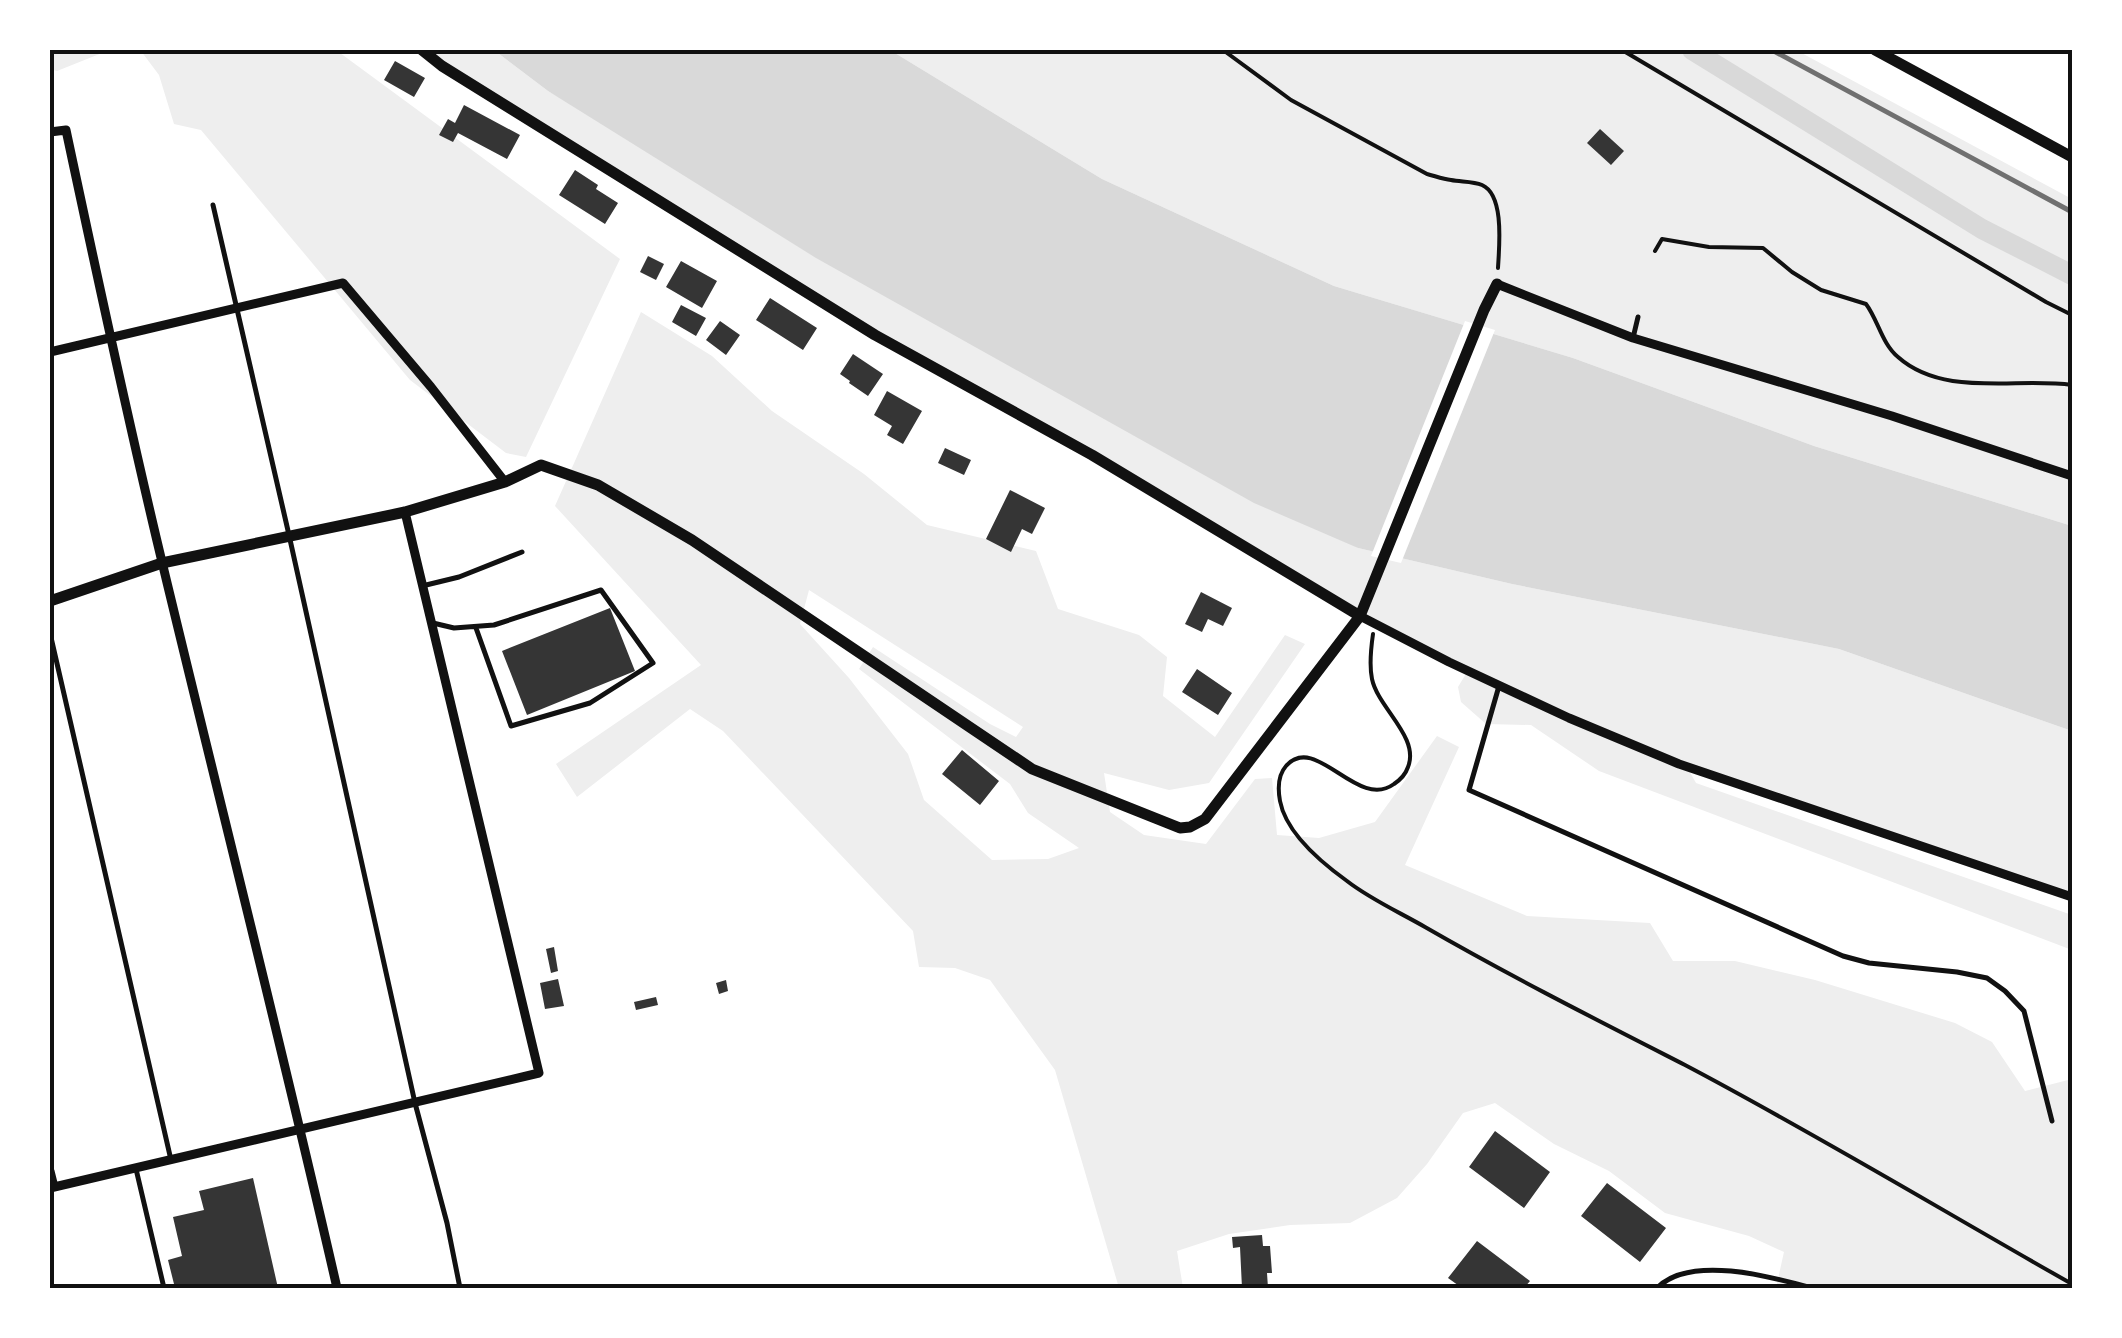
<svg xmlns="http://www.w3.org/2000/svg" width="2122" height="1338" font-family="'Asap Condensed',sans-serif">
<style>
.green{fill:#eee;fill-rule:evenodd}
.water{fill:#d9d9d9}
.pier{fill:#fff}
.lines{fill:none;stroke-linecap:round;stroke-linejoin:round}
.canal{stroke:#d9d9d9;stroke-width:20}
.building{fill:#353535}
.path{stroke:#111;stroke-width:4}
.service{stroke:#111;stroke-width:5}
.minor{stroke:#111;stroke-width:9}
.tertiary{stroke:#111;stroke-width:11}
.rail{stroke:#707070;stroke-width:5}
.neatline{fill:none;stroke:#111;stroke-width:4}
</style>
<rect width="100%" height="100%" fill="#fff"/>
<path class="green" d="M50,50H336L620,259L526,457L506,453L410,380L201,130L174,124L159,75L141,51H107L57,71L50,69Z
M422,50H494L548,91L1358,548L1512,584L1839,649L2072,731V897L1687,767L1696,783L2072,915V950L1599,771L1531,725L1486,724L1461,702L1458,687L1467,672L875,335Z
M890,50H1796L2072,199V526L1814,446L1573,358L1334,286L1102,179Z
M641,312L712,356L772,411L864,474L927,525L1036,551L1058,609L1139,635L1167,657L1163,696L1215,737L1285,635L1305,644L1209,783L1169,790L1104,773L1110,812L1144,835L1206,844L1255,779L1272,778L1277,835L1319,838L1375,822L1437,736L1459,747L1405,865L1527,916L1650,923L1673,961H1735L1815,980L1955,1023L1992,1042L2025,1091L2072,1079V1288H1776L1784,1252L1749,1236L1665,1213L1609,1171L1554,1144L1495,1103L1463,1113L1427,1164L1397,1198L1350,1223L1290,1225L1229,1234L1177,1251L1183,1288H1119L1055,1070L990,980L955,968L919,967L913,931L723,731L690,709L577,797L556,764L701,665L555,506ZM809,590L1023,727L1016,737L990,724L873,647L859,669L1010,784L1028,813L1079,848L1048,859L992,860L924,800L908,754L849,678L800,624Z"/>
<path class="water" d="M494,50H890L1102,179L1334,286L1573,358L1814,446L2072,526V731L1839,649L1512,584L1358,548L1254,503L816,258L548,91Z"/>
<path class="pier" d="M1465,321L1495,330L1401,563L1371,556Z"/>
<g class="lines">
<path class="canal" d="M1692,50L1982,229L2072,275"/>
</g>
<path class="building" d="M395,61L425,78L414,97L384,80Z
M464,105L520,135L507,159L458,133L453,142L439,135L448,119L455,123Z
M1600,129L1624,151L1611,165L1587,143Z
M575,170L598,185L596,189L618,203L605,224L559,195Z
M648,256L664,264L656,280L640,272Z
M681,261L717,281L702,308L666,287Z
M770,298L817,328L803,350L756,320Z
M681,305L706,318L696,336L672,322Z
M720,321L740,335L726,355L706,340Z
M853,354L883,374L868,396L849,383L850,381L840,374Z
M887,391L922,411L903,444L887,435L892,426L874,415Z
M945,448L971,460L964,475L938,463Z
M1010,490L1045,508L1032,534L1022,529L1011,552L986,539Z
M1201,592L1232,608L1223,626L1208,619L1202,632L1185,624Z
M610,608L635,671L527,715L502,651Z
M1197,669L1232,693L1218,715L1182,692Z
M962,750L999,781L980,805L942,774Z
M554,947L558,971L551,973L546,949Z
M558,979L564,1006L545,1009L540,983Z
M726,980L728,991L719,994L716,983Z
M656,997L658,1005L636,1010L634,1002Z
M1495,1131L1550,1172L1524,1208L1469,1167Z
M253,1178L278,1288H175L168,1260L182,1256L173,1217L204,1210L199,1191Z
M1607,1183L1666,1228L1640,1262L1581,1216Z
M1262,1235L1263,1246H1270L1272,1273H1267L1268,1288H1242L1240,1247L1233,1248L1232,1237Z
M1477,1241L1530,1281L1524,1288H1462L1448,1278Z"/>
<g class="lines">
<path class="path" d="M1223,50L1291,100L1427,174C1435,176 1443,179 1451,180C1461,182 1473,181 1482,185C1505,195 1499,248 1498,268
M1622,50L2046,302L2072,315
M1655,251L1662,239L1709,247L1763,248L1792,272L1821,290L1866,304C1878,320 1882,344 1898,357C1944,398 2017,377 2072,385
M1373,634C1371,648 1369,665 1372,679C1378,708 1420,737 1408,767C1406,773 1400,780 1394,784C1357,811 1316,732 1286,766C1278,775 1278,790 1280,801C1286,833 1322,863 1347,881C1370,899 1399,912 1425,927C1510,976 1597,1020 1685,1065C1816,1134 1943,1211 2072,1284"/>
<path class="service" d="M213,205L289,535L415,1103L447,1223L460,1288
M1633,338L1638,317
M422,586L459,577L522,552
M433,623L454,628L494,625L601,590L653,663L590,703L511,726L476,628
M50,633L171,1160
M1499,686L1469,790L1843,956L1869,963L1957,972L1987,978L2005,991L2024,1011L2052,1121
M136,1169L164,1288
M1657,1288C1690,1254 1772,1277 1812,1288"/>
<path class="minor" d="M50,132L66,130C97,276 128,421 163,566C221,807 282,1047 337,1288
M1497,284L1633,338L1892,416L2072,476
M50,352L343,283L431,387L505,482
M1360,616L1449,662L1569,718L1679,764L2072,897
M50,1171L54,1187
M50,1188L539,1073L405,512"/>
<path class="tertiary" d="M422,50L442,66L875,335L1092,455L1360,616
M1875,50L2072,157
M50,601L162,563L405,512L505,482L541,465L598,485L692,540L1032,769L1180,828L1190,827L1205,819L1360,616L1484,310L1497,284"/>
<path class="rail" d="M1772,50L2072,212"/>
</g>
<rect width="2122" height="1338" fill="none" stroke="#ffffff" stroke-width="105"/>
<rect x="52" y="52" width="2018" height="1234" class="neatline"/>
</svg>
